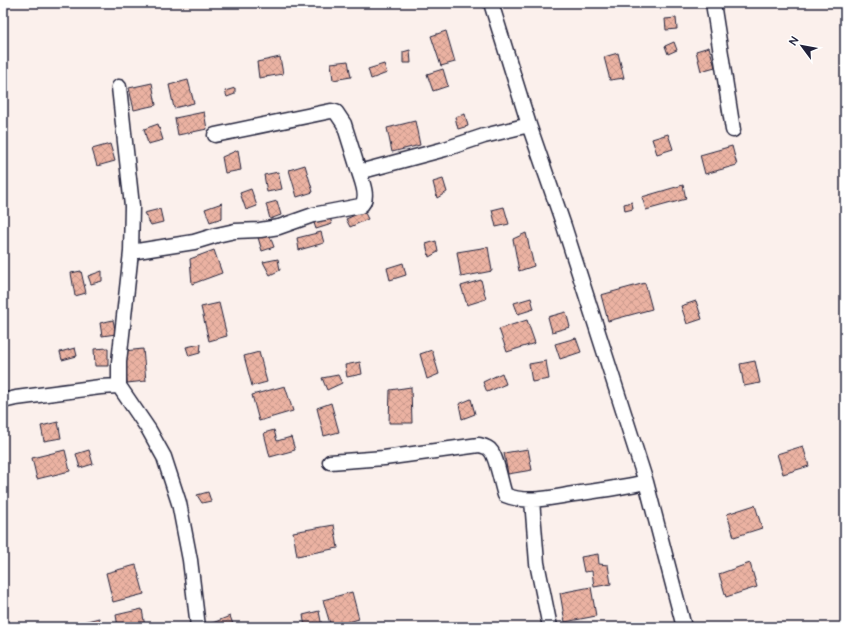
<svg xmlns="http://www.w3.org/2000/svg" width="848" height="630" font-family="'Architects Daughter',sans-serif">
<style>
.building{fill:url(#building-cross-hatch);stroke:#22223b}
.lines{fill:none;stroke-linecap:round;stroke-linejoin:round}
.minor-casing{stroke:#22223b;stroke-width:17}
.minor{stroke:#fff;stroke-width:14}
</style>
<defs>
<pattern id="building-cross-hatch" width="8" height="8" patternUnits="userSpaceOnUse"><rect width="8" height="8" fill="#ebb2a2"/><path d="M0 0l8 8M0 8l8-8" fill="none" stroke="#c9998c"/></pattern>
</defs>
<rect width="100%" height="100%" fill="#fbf0ec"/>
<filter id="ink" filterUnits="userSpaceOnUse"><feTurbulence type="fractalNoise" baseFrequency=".025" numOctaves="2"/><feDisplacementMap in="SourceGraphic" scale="8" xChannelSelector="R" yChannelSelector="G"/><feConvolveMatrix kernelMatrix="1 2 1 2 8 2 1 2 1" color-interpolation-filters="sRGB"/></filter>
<g filter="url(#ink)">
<path class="building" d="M676,18L677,29L666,30L665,19Z
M446,31L455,62L441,66L431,36Z
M674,42L677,50L668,54L665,46Z
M709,47L715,67L701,71L696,51Z
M410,50L411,63H403V52Z
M618,53L624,78L610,80L604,57Z
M280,57L283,74L259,78L257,62Z
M348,61L351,77L333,80L331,63Z
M384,64L387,73L371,79L368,69Z
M443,69L448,86L433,91L427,74Z
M188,80L194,103L174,108L169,85Z
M152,83L156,105L134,110L129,88Z
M235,88V94L227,97L225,91Z
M204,112L207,129L178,135L175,118Z
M465,114L468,126L458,129L455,117Z
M415,121L420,145L392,152L387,128Z
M158,124L163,140L148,144L144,129Z
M668,134L673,149L657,154L652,139Z
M110,144L115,161L97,166L92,149Z
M732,146L737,165L705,174L700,155Z
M238,150L241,170L225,173L222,157Z
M305,165L313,192L297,197L289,170Z
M278,172L282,189L267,192L264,175Z
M443,179L447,192L437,198L433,182Z
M683,185L686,199L646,210L642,197Z
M251,189L257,206L246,210L240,193Z
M277,201L281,215L270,219L266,204Z
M632,202L633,209L625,211L624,204Z
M222,203V218L210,222L205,209Z
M504,207L509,224L496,227L492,210Z
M160,209L163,222L151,225L144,213Z
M364,211L368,219L350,227L346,219Z
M329,214L332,224L316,229L313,220Z
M268,231L274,247L262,251L257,234Z
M321,232L324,243L299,250L297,238Z
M526,233L534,266L519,271L513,239Z
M436,241L438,252L429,257L426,244Z
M488,247L492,271L461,277L457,252Z
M214,250L222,273L192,284L190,259Z
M278,259L280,270L270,275L263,262Z
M403,263L406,275L390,280L387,268Z
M81,271L86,293L75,296L71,273Z
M102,271V281L91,284L88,276Z
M481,280L486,299L467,305L461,286Z
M645,283L652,309L608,321L601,295Z
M531,298L534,309L518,314L514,303Z
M696,301L702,319L687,324L681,306Z
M219,303L227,336L209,341L201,307Z
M566,312L570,327L552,332L548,317Z
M113,320L116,334L102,336L100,323Z
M527,320L535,343L507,352L499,329Z
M576,338L581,352L560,359L555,344Z
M201,344L200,353L189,356L186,347Z
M75,348L77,356L62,360L60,352Z
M108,348V366H95L94,349Z
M143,349L146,381L127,383L124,351Z
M432,350L439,374L427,379L420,354Z
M259,352L267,382L252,386L244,356Z
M546,361L549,379L532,382L529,364Z
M755,361L760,383L744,386L740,364Z
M360,362L362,374L347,377L345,365Z
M502,373L506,384L487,392L483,382Z
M338,375L342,383L327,390L322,378Z
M285,386L293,411L259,421L252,395Z
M411,387L412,423H389L390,390Z
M471,399L475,414L462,419L459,404Z
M331,403L339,432L324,436L317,408Z
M58,422L61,438L44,441L41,426Z
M274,430L277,441L291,437L295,450L270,457L264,433Z
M803,446L809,466L783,474L777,454Z
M528,449L532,470L508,474L504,453Z
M65,450L70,471L37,479L32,458Z
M89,450L93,464L80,468L76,454Z
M208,492L211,501L202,503L197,495Z
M755,505L762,528L734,537L727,514Z
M334,525L338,548L297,556L293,532Z
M598,554L599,564L608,565L611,584L594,587L592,571L584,572L581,557Z
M750,563L757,587L726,597L719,574Z
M136,565L144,594L113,602L106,573Z
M591,587L596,616L565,622L560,593Z
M352,592L359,619L331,627L323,600Z
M142,609L145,627H118L116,615Z
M319,611L322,627H305L303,615Z
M230,616L234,627H211L210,624Z
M99,618L100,626L84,627L83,622Z"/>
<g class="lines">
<defs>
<path id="minor" d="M491,3L529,125L564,226L646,482L684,627
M713,3L733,130
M119,87L132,206L131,252L119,362V386L149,430L164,457L179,503L190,560L198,627
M215,135L331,111L336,112L344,124L359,172
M131,252L194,242L217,235L235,231L260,230L279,227L313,215L360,206C370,199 362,182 359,172L445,149L484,136L529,125
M3,401L16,398L100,387L119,386
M330,462L384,458L479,445C483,446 488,447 490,450C497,457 501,484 505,495C529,505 556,496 581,493C603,490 624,487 646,482
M532,500L537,563L550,627"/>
</defs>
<use href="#minor" class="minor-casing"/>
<use href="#minor" class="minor"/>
</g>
</g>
<rect width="848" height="630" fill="none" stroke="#fff" stroke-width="16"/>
<rect x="8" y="8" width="832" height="614" fill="none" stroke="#22223b" stroke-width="1.5" filter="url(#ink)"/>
<g transform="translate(802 46) rotate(302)" stroke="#ffffff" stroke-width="3" paint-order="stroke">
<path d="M0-3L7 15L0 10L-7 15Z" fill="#22223b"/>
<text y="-6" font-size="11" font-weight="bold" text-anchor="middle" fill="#22223b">N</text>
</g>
</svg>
